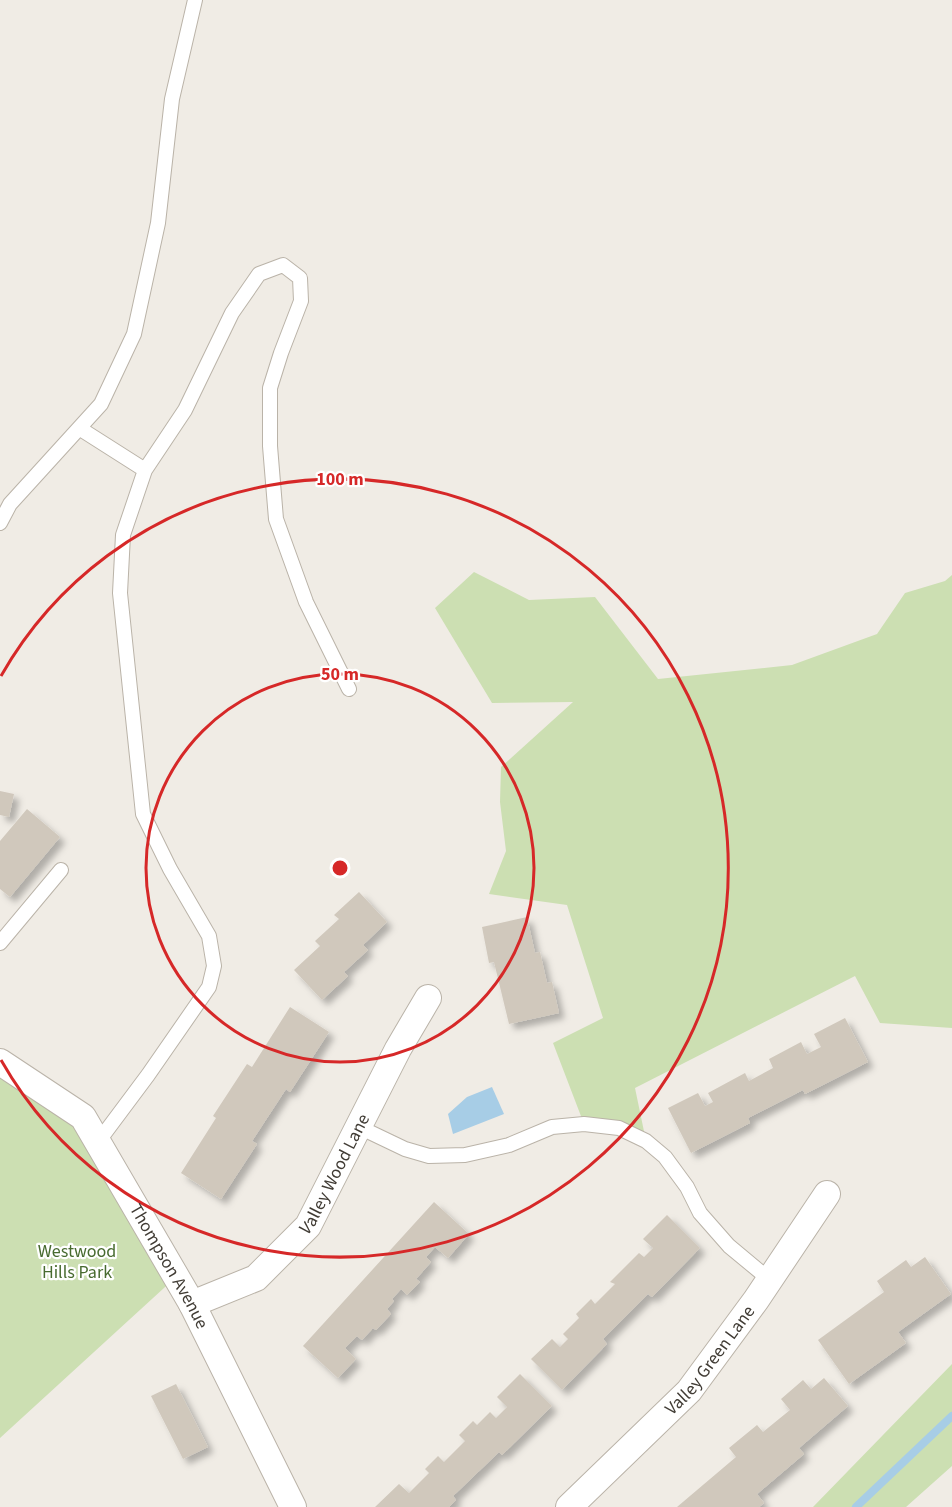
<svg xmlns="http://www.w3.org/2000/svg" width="952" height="1507" font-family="'Source Sans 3',sans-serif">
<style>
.green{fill:#ccdfb2}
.water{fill:#a7cde6}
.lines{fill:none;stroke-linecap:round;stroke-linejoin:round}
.stream{stroke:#a7cde6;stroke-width:8}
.building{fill:#d0c8bc;filter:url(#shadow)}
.lane-casing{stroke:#bab3a8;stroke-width:16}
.street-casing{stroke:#bab3a8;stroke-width:28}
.lane{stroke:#fff;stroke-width:14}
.street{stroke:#fff;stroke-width:26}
.ring{fill:none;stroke:#d62828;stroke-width:3}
.labels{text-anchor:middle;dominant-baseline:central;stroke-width:4.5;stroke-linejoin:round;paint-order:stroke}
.street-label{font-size:18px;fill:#413c35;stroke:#fff}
.park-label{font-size:18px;fill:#486b30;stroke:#fff}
.centre{fill:#d62828;stroke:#fff;stroke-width:3}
.ring-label{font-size:18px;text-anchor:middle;font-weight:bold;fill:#d62828;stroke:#fff;stroke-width:4.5;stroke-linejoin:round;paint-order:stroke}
</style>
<defs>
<filter id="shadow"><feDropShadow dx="5.5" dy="5.5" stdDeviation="3" flood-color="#0004"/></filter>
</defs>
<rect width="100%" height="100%" fill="#f0ece5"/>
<path class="green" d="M474,572L529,600L595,597L658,679L792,665L877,634L905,593L945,581L952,575V1028L880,1023L855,976L635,1088L646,1141L584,1124L553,1043L603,1018L567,905L489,894L506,851L500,802L501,767L573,702L492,703L435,608Z
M0,1062L83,1117L176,1277L0,1438Z
M952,1364V1466L906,1507H813Z"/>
<path class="water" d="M492,1087L504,1114L453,1134L448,1114L467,1097Z"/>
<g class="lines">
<path class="stream" d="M856,1507L952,1416"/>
</g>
<path class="building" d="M0,791L14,794L9,817L0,815Z
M27,809L60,837L10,897L0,889V841Z
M359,892L387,922L363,945L368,950L344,972L348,976L322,1000L294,970L320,946L315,941L339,919L334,915Z
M527,917L535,953L540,952L547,983L552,982L559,1013L509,1024L494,962L489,963L482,927Z
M290,1007L329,1032L290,1092L286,1089L252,1141L257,1144L221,1199L181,1173L216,1118L213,1116L247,1064L252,1067Z
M845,1018L868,1062L805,1094L803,1090L748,1118L750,1123L691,1153L668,1108L698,1093L705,1106L713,1102L708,1093L745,1073L749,1081L773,1068L769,1059L801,1042L807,1054L821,1047L814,1034Z
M434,1202L469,1234L448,1258L435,1247L426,1257L431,1262L416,1279L420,1282L407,1295L401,1289L392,1299L394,1301L387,1309L391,1314L376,1330L373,1328L362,1340L357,1336L345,1348L356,1359L338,1378L303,1346Z
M667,1215L700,1248L652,1297L648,1294L603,1339L607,1344L562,1390L531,1359L552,1339L560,1347L568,1339L563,1334L579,1318L576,1314L591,1299L595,1304L615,1284L610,1282L639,1253L644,1257L653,1248L643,1239Z
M925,1257L951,1294L898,1332L906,1343L849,1384L818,1340L884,1292L877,1281L906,1260L911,1267Z
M520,1374L552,1406L502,1455L499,1452L453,1496L456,1500L449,1507H375L399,1484L409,1493L429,1473L425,1469L438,1456L444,1462L465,1441L459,1435L473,1421L477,1425L490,1412L496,1418L507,1407L497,1397Z
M824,1378L848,1406L799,1448L804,1454L757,1494L764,1503L759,1507H677L736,1457L729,1448L757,1425L763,1432L790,1410L781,1399L803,1380L811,1389Z
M176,1384L208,1447L183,1459L151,1396Z"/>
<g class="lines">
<defs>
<path id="lane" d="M79,428L145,470L185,410L232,313L259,274L283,265L300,278L301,301L281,353L270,388V446L276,519L306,602L349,689
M0,523L10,504L101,404L134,334L158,223L172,99L195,0
M0,943L61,870
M359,1127L405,1149L429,1156L465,1155L509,1145L552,1127L584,1124L619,1128L646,1141L665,1157L687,1187L700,1213L729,1246L770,1280
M98,1142L148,1075L209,987L214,966L209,936L170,869L143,814L120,593L123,535L145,470"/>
<g id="street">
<path id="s1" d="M0,1062L83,1117L192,1304L293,1507"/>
<path id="s2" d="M192,1304L256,1278L308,1226L398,1049L428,998"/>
<path id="s3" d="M569,1507L689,1391L756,1300L827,1194"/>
</g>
</defs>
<use href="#lane" class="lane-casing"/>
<use href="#street" class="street-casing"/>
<use href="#lane" class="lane"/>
<use href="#street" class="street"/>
</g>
<g class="ring">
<circle cx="340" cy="868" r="194"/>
<path d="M1 676A389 389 0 1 1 1 1060"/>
</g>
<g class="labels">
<g class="street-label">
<text stroke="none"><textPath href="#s2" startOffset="201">Valley Wood Lane</textPath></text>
<text stroke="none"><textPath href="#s1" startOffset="272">Thompson Avenue</textPath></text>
<text stroke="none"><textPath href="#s3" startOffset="204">Valley Green Lane</textPath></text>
</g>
<g class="park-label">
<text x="77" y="1251">Westwood<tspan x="77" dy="21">Hills Park</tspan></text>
</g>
</g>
<circle cx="340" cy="868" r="9" class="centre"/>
<g class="ring-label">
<text x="340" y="485">100 m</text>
<text x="340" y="680">50 m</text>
</g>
</svg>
